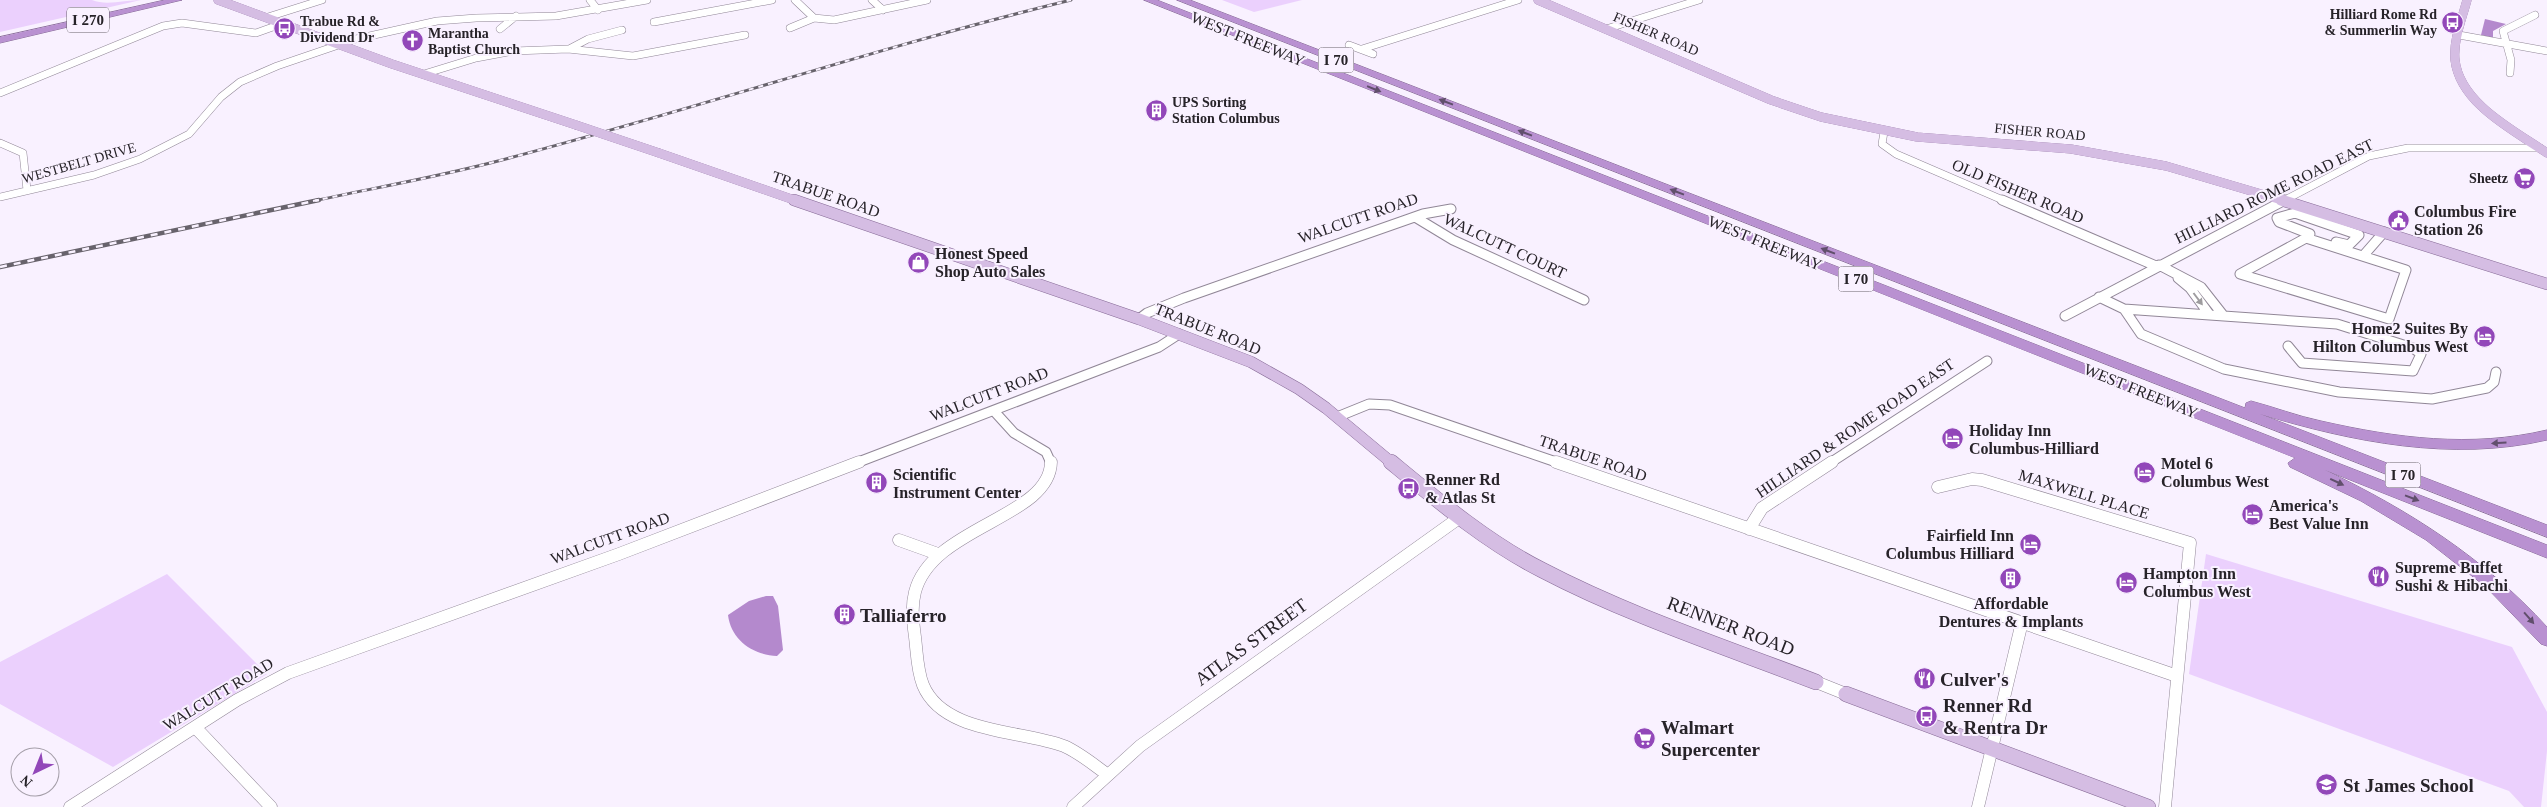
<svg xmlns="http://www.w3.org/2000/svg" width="2547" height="807" font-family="'Times New Roman',serif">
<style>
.green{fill:#ebd0fd}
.water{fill:#b489cd}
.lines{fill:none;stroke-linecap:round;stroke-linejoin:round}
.minor-far2-casing{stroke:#918797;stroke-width:8}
.minor-far1-casing{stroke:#918797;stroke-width:11}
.minor-casing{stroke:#918797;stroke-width:13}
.major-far2-casing{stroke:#866a96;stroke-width:9}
.major-far1-casing{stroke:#866a96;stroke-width:12}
.major-casing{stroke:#866a96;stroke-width:16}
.highway-casing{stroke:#866a96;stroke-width:1}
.minor-far2{stroke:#fff;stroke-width:7}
.minor-far1{stroke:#fff;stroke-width:9}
.minor{stroke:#fff;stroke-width:12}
.major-far2{stroke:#d5bde3;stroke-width:9}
.major-far1{stroke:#d5bde3;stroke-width:11}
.major{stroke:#d5bde3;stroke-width:15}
.highway{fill:#b991d1;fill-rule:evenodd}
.rail-far1-casing{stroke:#68636c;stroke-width:3}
.rail-casing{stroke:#68636c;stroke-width:4.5}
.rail-far1{stroke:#f9f1ff;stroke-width:2;stroke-dasharray:5;stroke-linecap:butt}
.rail{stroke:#f9f1ff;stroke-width:2.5;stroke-dasharray:7;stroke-linecap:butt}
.major-bridge-casing{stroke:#866a96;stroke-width:9;stroke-linecap:butt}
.major-bridge{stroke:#d5bde3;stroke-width:9}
.oneway{fill:#614f6c}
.oneway2{fill:#9e9c9f}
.labels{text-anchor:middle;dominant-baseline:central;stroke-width:4;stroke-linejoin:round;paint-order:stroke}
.far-poi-label{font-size:14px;font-weight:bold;fill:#272329;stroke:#f9f1ff;text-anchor:start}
.far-street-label{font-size:14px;fill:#272329;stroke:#f9f1ff}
.shield{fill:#f9f1ff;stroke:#666169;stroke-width:1}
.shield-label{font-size:15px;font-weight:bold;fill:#272329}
.street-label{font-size:16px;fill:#272329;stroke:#f9f1ff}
.poi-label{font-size:16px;font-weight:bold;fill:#272329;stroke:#f9f1ff;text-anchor:start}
.near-poi-label{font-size:19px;font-weight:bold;fill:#272329;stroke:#f9f1ff;text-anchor:start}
.near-street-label{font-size:19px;fill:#272329;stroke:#f9f1ff}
</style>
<rect width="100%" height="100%" fill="#f9f1ff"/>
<path class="green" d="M0,0H92C106,6 125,0 141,0L0,32Z
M1222,0H1302L1254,12Z
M2206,554L2512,647L2547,712V751L2541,807H2524L2509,791L2189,674Z
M167,574L267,674L113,767L0,704V662Z"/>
<path class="water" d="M2485,19L2506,24L2493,31V38L2481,35Z
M766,596H773L778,606L783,650L777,656C753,655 731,640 728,615L749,601Z"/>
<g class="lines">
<defs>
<path id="minor-far2" d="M590,0L598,10
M795,0L814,18L834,20L927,0
M872,0L883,10
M268,17L322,0
M654,22L772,0
M790,28L814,18
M500,29L516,16
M1606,29L1699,0
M2459,35L2547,51
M1349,45L1373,54
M569,49L588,39L622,30
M1362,49L1518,0
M2510,73L2511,60L2503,31L2535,15
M424,74L476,58L514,51L568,49L633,56L745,35
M0,93L163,26L182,23L256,33L284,23
M1884,132L1882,144L1896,154L2005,201
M0,143L23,153L27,190
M0,197L94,175L140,159L189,134L221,97L240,82L277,66L356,39L437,21L476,18L556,16L647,0
M2283,201L2369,156L2408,148H2540"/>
<path id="minor-far1" d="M2002,200L2156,266
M1415,217L1453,240L1584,300
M2306,238L2406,270L2389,319L2240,274Z
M2306,238L2310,234L2279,222L2277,218L2295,213L2359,235L2349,245L2336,242
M2363,256L2384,232
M2159,265L2201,287L2223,315
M2178,278L2190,288L2209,314
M2099,297L2124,309L2141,334L2224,369L2339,392L2432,399L2487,388L2494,382L2496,372
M2124,309L2337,324L2413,348L2421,354L2413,371L2302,363L2288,346
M2065,316L2285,200
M1139,319L1147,313L1184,298L1423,214L1451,209
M994,411L1014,433L1046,452L1051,463
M1337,417L1369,404L1390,405L1559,463
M856,463L1159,347L1179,334
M1830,463L1987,361"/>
<path id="minor" d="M1051,462C1050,518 932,526 915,592C911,607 913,622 915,637C917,653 917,670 923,685C943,734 1022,730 1064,746C1080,753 1094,765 1108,775
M1556,462L2177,676
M1938,487L1972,479L1982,480L2190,543L2165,807
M1749,529L1762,508L1832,462
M899,540L938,554
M1816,682L1846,694
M195,727L271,807
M70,807L237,700L288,673L619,554L859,462
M1073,807L1140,746L1459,518
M1978,807L2022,622"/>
<path id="major-far2" d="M218,0L392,64L576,125
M1538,0L1771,100L1821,117L1917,137L2071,149L2166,166L2285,201
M2467,0C2462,19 2453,40 2455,60C2460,104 2515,131 2547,153
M659,153L797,201"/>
<path id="major-far1" d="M794,200L1139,319L1251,362L1299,389L1326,408L1392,463
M2281,200L2547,284"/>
<path id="major" d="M1391,462C1437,500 1488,543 1542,570C1628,615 1725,647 1816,682
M1846,694L2148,807"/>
<path id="highway" d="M165,0H182L0,43V37Z
M1144,0H1157L2547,545V558L2325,470C2409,510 2484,558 2547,627V646L2541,644L2486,587L2426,540L2361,501L2290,467L2288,463L2295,458Z
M1177,0H1190L2245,408L2246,403L2251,401C2274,407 2297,416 2321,421C2396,438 2471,448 2547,430V440C2452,462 2352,442 2260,414L2547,525V537Z"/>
</defs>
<use href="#minor-far2" class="minor-far2-casing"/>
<use href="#minor-far1" class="minor-far1-casing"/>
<use href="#minor" class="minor-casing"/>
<use href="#major-far2" class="major-far2-casing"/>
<use href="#major-far1" class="major-far1-casing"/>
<use href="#major" class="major-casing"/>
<use href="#highway" class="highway-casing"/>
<use href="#minor-far2" class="minor-far2"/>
<use href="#minor-far1" class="minor-far1"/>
<use href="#minor" class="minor"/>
<use href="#major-far2" class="major-far2"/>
<use href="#major-far1" class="major-far1"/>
<use href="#major" class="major"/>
<use href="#highway" class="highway"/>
<defs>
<path id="rail-far1" d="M313,201C374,188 437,177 498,161C690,111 878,47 1071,0"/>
<path id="rail" d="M0,267L319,200"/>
</defs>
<use href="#rail-far1" class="rail-far1-casing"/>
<use href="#rail" class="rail-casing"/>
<use href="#rail-far1" class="rail-far1"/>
<use href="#rail" class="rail"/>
<defs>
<path id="major-bridge" d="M576,125L659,153"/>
</defs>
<use href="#major-bridge" class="major-bridge-casing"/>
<use href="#major-bridge" class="major-bridge"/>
</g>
<defs><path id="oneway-solid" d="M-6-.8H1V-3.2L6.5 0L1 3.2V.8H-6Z" transform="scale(1.25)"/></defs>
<g class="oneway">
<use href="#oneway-solid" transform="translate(1374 89) rotate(22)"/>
<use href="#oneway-solid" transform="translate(1446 102) rotate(-159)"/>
<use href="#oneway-solid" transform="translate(1525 133) rotate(-159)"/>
<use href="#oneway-solid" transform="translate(1677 192) rotate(-159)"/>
<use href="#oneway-solid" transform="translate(1828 251) rotate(-159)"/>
<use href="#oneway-solid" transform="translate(2499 443) rotate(177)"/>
<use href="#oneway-solid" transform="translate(2337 482) rotate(25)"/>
<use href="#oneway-solid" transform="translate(2412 498) rotate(21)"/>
<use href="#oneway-solid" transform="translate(2529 618) rotate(49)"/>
</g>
<use class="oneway2" href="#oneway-solid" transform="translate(2198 299) rotate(53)"/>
<defs>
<symbol id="bus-disc" viewBox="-11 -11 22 22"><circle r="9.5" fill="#9247b9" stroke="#f9f1ff"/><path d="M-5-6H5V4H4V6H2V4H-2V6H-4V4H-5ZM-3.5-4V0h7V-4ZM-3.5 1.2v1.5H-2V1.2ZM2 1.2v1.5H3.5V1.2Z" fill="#fff"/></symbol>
<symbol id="church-disc" viewBox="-11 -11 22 22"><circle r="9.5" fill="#9247b9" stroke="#f9f1ff"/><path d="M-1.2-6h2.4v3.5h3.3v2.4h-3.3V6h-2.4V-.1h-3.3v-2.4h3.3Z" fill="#fff"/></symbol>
<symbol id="building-disc" viewBox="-11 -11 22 22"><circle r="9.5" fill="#9247b9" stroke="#f9f1ff"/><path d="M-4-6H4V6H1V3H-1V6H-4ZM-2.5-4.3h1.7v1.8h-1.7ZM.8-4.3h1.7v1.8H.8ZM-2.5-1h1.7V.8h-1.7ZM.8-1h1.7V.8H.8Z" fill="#fff"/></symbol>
<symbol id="supermarket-disc" viewBox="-11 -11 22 22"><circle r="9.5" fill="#9247b9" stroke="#f9f1ff"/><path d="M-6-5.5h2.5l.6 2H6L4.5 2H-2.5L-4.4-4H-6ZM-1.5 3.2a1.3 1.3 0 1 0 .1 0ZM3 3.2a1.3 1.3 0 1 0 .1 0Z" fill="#fff"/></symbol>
<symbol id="civic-disc" viewBox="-11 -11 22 22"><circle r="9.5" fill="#9247b9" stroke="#f9f1ff"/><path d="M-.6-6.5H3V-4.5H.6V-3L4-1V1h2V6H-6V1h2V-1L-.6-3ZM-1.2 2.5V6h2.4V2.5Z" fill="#fff"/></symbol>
<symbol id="shop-disc" viewBox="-11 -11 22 22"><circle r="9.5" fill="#9247b9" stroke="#f9f1ff"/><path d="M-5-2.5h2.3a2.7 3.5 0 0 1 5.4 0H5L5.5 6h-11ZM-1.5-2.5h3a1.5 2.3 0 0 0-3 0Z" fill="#fff"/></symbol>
<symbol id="hotel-disc" viewBox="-11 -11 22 22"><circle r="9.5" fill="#9247b9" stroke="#f9f1ff"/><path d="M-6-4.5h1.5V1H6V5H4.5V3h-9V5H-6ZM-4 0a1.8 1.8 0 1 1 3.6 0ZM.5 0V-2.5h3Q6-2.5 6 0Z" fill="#fff"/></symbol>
<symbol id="restaurant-disc" viewBox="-11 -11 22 22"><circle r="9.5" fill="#9247b9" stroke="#f9f1ff"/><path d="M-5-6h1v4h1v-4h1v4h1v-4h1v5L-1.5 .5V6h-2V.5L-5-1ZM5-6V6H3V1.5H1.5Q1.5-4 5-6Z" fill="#fff"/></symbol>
<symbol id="school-disc" viewBox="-11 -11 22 22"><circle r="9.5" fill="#9247b9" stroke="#f9f1ff"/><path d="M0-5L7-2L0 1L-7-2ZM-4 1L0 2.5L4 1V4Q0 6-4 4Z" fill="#fff"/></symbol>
</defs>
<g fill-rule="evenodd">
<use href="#bus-disc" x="2440" y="10" width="25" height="25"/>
<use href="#bus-disc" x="272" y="16" width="25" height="25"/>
<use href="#church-disc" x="400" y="28" width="25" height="25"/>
<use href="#building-disc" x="1144" y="98" width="25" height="25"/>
<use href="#supermarket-disc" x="2512" y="166" width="25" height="25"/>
<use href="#civic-disc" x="2386" y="208" width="25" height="25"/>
<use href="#shop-disc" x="906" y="250" width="25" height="25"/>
<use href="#hotel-disc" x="2472" y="324" width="25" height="25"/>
<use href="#hotel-disc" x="1940" y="426" width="25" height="25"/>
<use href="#hotel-disc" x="2132" y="460" width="25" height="25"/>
<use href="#building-disc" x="864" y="470" width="25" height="25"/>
<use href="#bus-disc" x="1396" y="476" width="25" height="25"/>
<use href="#hotel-disc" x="2240" y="502" width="25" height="25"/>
<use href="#hotel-disc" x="2018" y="532" width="25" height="25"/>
<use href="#restaurant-disc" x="2366" y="564" width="25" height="25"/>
<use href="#building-disc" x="1998" y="566" width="25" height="25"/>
<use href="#hotel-disc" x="2114" y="570" width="25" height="25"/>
<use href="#building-disc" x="832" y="602" width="25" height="25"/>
<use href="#restaurant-disc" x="1912" y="666" width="25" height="25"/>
<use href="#bus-disc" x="1914" y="704" width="25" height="25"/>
<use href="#supermarket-disc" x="1632" y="726" width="25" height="25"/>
<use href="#school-disc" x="2314" y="772" width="25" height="25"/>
</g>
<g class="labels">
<g class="far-poi-label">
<text x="2437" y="14" text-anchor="end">Hilliard Rome Rd<tspan x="2437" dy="16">&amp; Summerlin Way</tspan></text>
<text x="300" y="21">Trabue Rd &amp;<tspan x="300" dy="16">Dividend Dr</tspan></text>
<text x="428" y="33">Marantha<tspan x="428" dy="16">Baptist Church</tspan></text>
<text x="1172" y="102">UPS Sorting<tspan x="1172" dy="16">Station Columbus</tspan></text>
<text x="2508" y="178" text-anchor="end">Sheetz</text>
</g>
<g class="far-street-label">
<text transform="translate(1656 34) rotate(23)">FISHER ROAD</text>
<text transform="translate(2040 132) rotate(5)">FISHER ROAD</text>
<text transform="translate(79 163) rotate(-16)">WESTBELT DRIVE</text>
</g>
<g class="shield">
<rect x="67" y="7.5" width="42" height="25" rx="4"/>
<rect x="1318.5" y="47.5" width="35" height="25" rx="4"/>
<rect x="1838.5" y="266.5" width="35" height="25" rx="4"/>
<rect x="2385.5" y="462.5" width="35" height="25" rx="4"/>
</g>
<g class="shield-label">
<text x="88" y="20">I 270</text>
<text x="1336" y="60">I 70</text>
<text x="1856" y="279">I 70</text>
<text x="2403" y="475">I 70</text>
</g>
<g class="street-label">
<text transform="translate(1248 39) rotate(22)">WEST FREEWAY</text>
<text transform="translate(2018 191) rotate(23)">OLD FISHER ROAD</text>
<text transform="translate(2274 191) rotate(-26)">HILLIARD ROME ROAD EAST</text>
<text transform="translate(826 194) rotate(19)">TRABUE ROAD</text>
<text transform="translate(1358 218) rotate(-19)">WALCUTT ROAD</text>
<text transform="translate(1765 243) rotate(22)">WEST FREEWAY</text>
<text transform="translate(1505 246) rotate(25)">WALCUTT COURT</text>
<text transform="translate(1208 329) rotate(22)">TRABUE ROAD</text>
<text transform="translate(2141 391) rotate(22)">WEST FREEWAY</text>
<text transform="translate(989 394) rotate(-21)">WALCUTT ROAD</text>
<text transform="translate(1855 428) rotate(-34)">HILLIARD &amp; ROME ROAD EAST</text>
<text transform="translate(1593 458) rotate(19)">TRABUE ROAD</text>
<text transform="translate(2084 494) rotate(17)">MAXWELL PLACE</text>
<text transform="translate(610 538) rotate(-20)">WALCUTT ROAD</text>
<text transform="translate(218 694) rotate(-31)">WALCUTT ROAD</text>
</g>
<g class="poi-label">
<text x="2414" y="211">Columbus Fire<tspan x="2414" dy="18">Station 26</tspan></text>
<text x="935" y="253">Honest Speed<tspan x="935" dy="18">Shop Auto Sales</tspan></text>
<text x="2468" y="328" text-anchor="end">Home2 Suites By<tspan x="2468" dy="18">Hilton Columbus West</tspan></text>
<text x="1969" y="430">Holiday Inn<tspan x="1969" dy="18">Columbus-Hilliard</tspan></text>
<text x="2161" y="463">Motel 6<tspan x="2161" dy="18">Columbus West</tspan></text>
<text x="893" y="474">Scientific<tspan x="893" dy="18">Instrument Center</tspan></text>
<text x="1425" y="479">Renner Rd<tspan x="1425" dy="18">&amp; Atlas St</tspan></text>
<text x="2269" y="505">America's<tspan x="2269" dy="18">Best Value Inn</tspan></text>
<text x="2014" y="535" text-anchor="end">Fairfield Inn<tspan x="2014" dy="18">Columbus Hilliard</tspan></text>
<text x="2395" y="567">Supreme Buffet<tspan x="2395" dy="18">Sushi &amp; Hibachi</tspan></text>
<text x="2143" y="573">Hampton Inn<tspan x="2143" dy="18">Columbus West</tspan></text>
<text x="2011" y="603" text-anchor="middle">Affordable<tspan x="2011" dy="18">Dentures &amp; Implants</tspan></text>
</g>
<g class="near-poi-label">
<text x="860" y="615">Talliaferro</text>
<text x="1940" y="679">Culver's</text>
<text x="1943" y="705">Renner Rd<tspan x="1943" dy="22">&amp; Rentra Dr</tspan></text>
<text x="1661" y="727">Walmart<tspan x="1661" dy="22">Supercenter</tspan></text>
<text x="2343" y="785">St James School</text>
</g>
<g class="near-street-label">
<text transform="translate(1731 626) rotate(21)">RENNER ROAD</text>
<text transform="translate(1251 642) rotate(-36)">ATLAS STREET</text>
</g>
</g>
<g transform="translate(35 772) rotate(223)"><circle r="24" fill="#f9f1ff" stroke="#a59fa9"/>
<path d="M0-4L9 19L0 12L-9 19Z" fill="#9247b9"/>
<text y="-8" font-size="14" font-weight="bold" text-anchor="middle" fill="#272329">N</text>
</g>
</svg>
